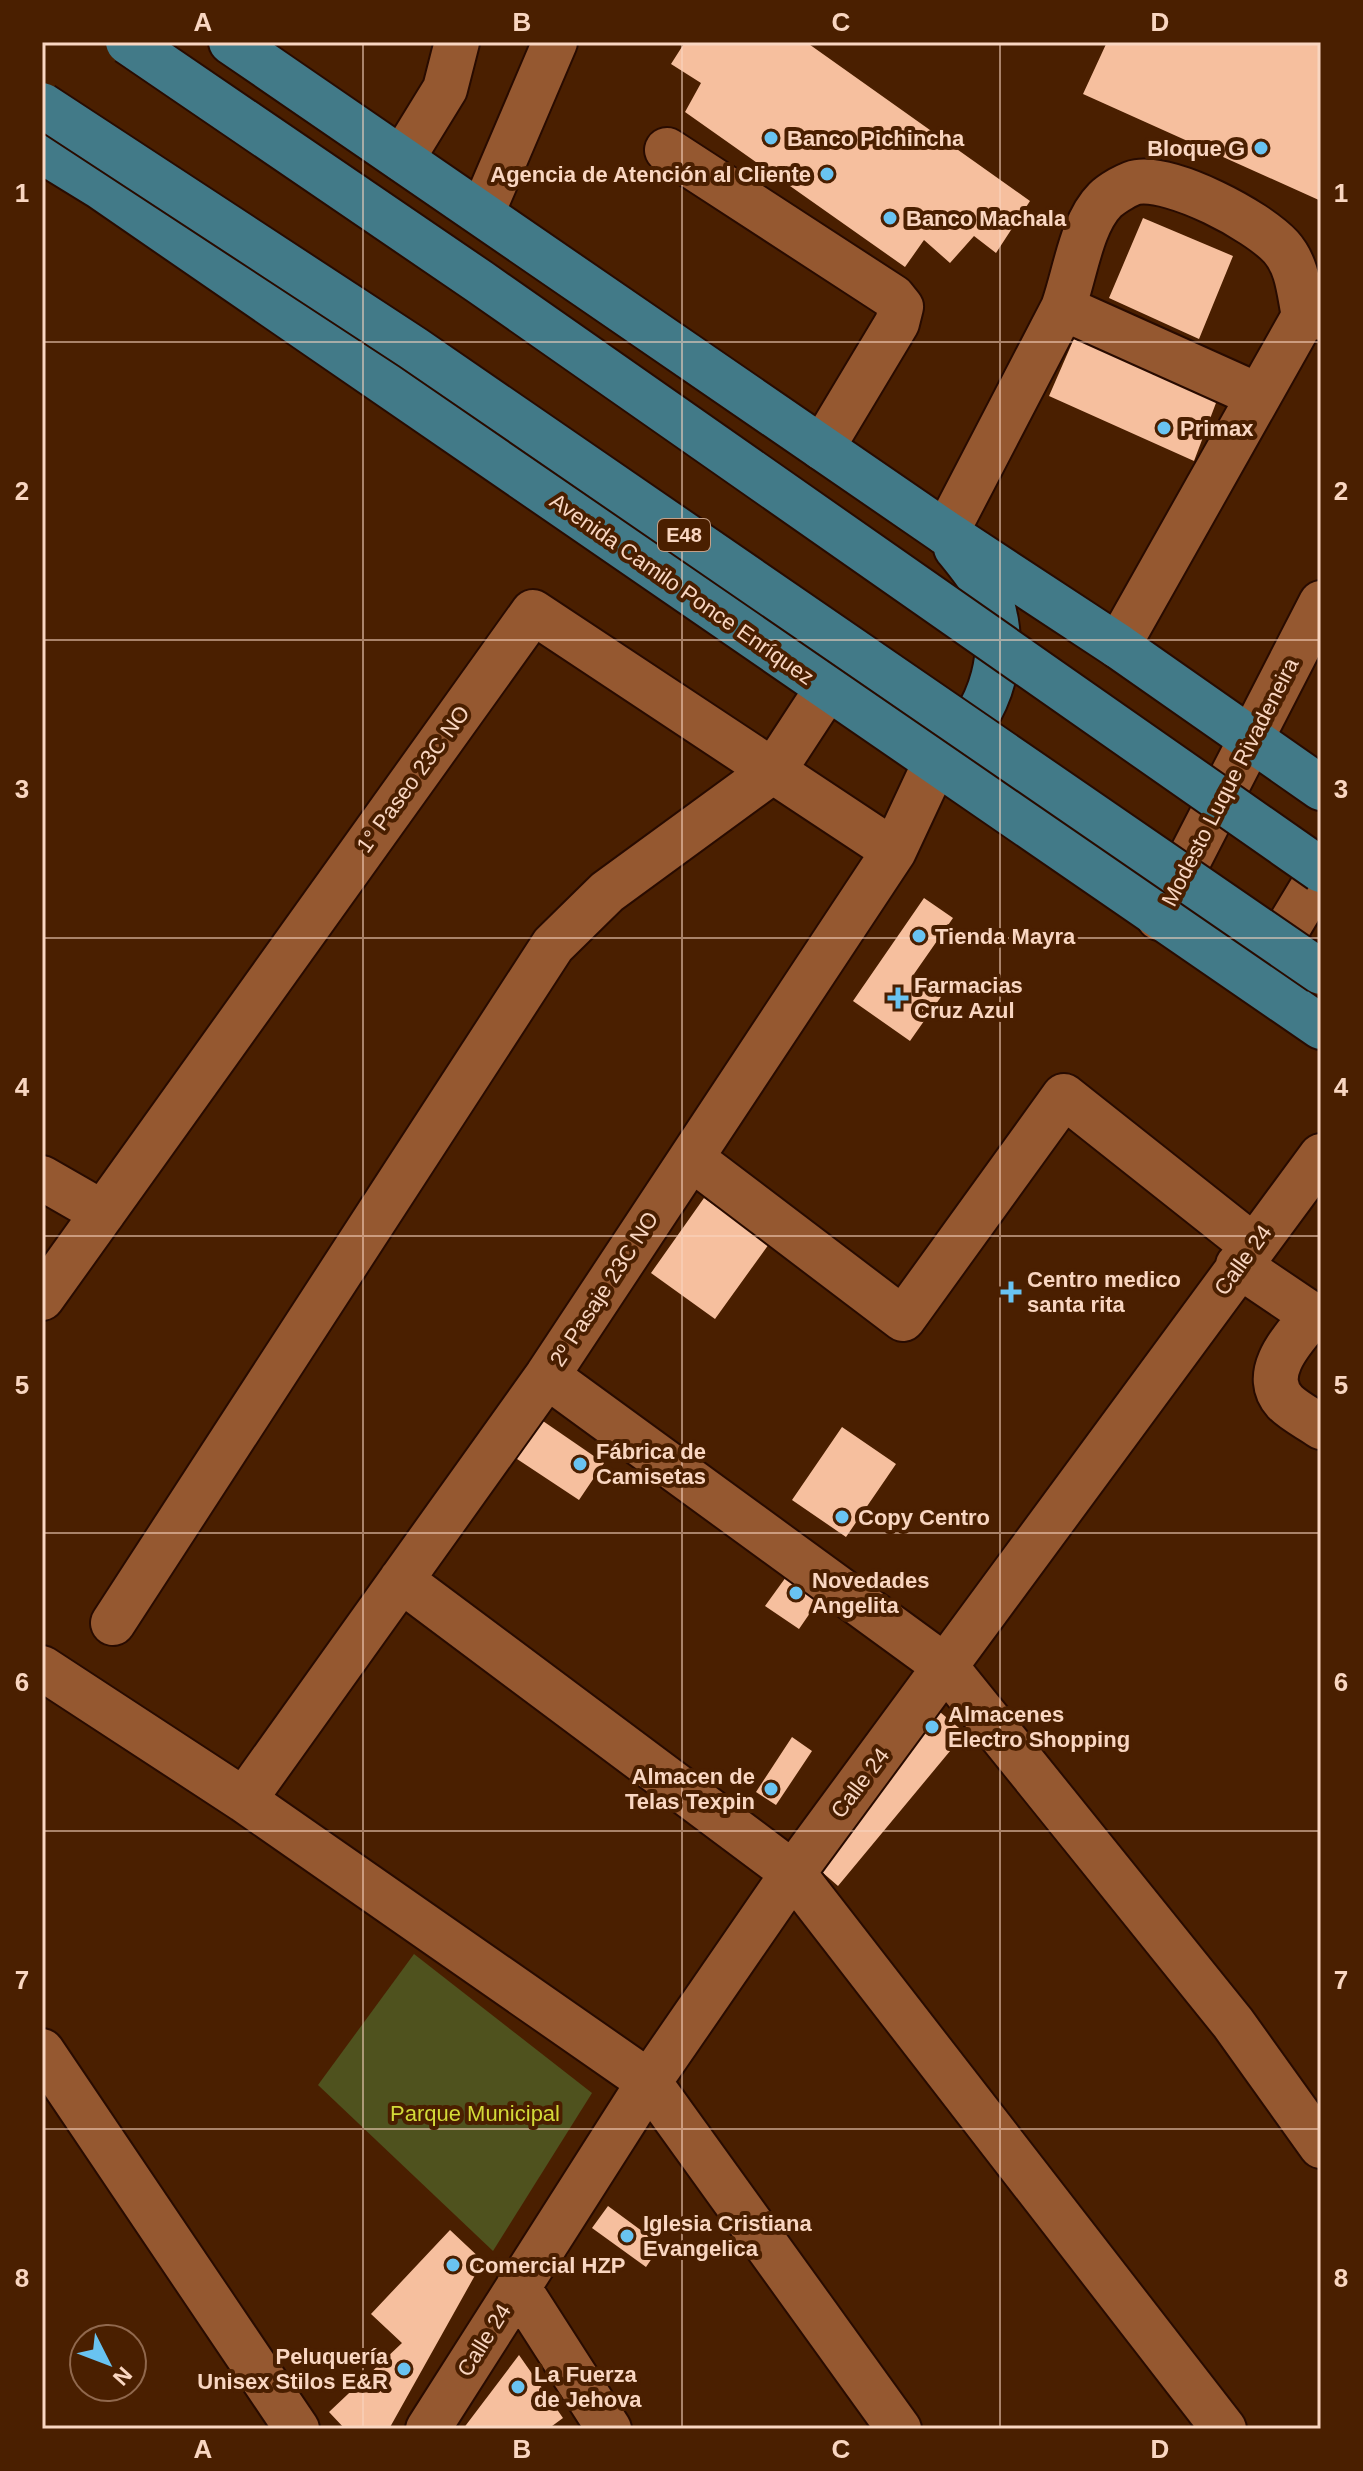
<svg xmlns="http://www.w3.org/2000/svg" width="1363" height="2471" font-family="Helvetica,sans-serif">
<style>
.green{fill:#4f521e}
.building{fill:#f6bf9e}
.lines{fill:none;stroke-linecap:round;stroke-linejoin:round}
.minor-casing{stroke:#280b00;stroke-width:48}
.major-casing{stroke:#280b00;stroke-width:48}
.minor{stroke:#955830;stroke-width:44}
.major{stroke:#427a88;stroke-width:44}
.major-bridge-casing{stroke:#280b00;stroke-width:48;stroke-linecap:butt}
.major-bridge{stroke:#427a88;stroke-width:44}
.grid{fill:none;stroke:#f9d6c1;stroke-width:2;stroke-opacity:0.55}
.poi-dot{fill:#69c3f1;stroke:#4a1f00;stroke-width:3}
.labels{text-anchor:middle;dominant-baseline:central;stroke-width:8;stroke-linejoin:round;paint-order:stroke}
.shield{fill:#4a1f00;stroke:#c49f87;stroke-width:2}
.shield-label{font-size:20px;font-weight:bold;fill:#f9d6c1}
.poi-label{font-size:22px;font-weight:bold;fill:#f9d6c1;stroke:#4a1f00;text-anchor:start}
.street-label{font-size:22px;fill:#f9d6c1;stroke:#4a1f00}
.park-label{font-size:22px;fill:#d3db38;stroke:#4a1f00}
.neatline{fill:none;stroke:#f9d6c1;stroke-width:3}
.grid-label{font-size:26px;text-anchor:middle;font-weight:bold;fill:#f9d6c1}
</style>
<rect width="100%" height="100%" fill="#4a1f00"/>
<path class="green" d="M414,1954L592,2093L493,2251L318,2085Z"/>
<path class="building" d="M685,42H806L1030,201L996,253L974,236L950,263L924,240L905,267L685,112L701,83L671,64Z
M1107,42H1321V201L1083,94Z
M1143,218L1233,256L1199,339L1109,298Z
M1076,334L1219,395L1194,461L1049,396Z
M924,898L953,918L914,974L943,994L910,1041L853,1001Z
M704,1198L769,1244L715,1319L651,1273Z
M540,1419L604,1463L579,1500L514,1457Z
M842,1427L896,1464L846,1537L792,1500Z
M786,1577L819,1600L799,1629L765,1606Z
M934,1707L965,1733L838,1886L807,1859Z
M792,1737L812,1751L776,1805L756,1792Z
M608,2206L661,2245L646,2267L592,2228Z
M450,2230L483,2261L389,2429H345L329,2412L402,2343L371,2314Z
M519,2355L563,2418L548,2429H463Z"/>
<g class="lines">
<defs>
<path id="minor" d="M667,150L893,297L901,307L897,323L822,448
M402,159L445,89L457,42
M482,213L555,42
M1063,308L1259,396
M946,533L1063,308C1075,275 1081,224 1105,200C1111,194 1129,183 1137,182C1174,177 1256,220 1281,247C1298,266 1299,292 1304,316
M1118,646L1304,316L1321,318
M1159,918L1321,603
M1259,976L1321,873
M691,1158L903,1319L1064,1096L1252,1245
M42,1178L103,1213
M1238,1265L1321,1321
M42,1298L533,612L894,851
M1313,1315C1294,1338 1259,1373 1285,1402C1295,1412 1310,1419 1321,1427
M547,1376L946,1667L1233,2023L1321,2146
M401,1580L793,1873L1224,2429
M113,1623L553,945L607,892L774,770L827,689
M42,1668L244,1800L649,2082L899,2429
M244,1800L547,1376L894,851L936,761
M42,2051L297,2429
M518,2287L609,2429
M428,2429L649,2082L793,1873L1321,1156"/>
<path id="major" d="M231,42L946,533L1118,646L1321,788
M42,151L99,186L1321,1027
M941,757C992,718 1016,641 982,583C975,571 965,559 956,548"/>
</defs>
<use href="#minor" class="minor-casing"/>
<use href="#major" class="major-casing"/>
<use href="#minor" class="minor"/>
<use href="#major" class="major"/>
<defs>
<path id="major-bridge" d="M128,42L480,282L1321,870
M42,105L413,348L1321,972"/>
</defs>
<use href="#major-bridge" class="major-bridge-casing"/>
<use href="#major-bridge" class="major-bridge"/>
</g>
<path class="grid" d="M363,42V2429M682,42V2429M1000,42V2429M42,342H1321M42,640H1321M42,938H1321M42,1236H1321M42,1533H1321M42,1831H1321M42,2129H1321"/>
<g class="poi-dot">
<circle cx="771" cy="138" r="8"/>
<circle cx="1261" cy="148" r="8"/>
<circle cx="827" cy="174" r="8"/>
<circle cx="890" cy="218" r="8"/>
<circle cx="1164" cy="428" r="8"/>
<circle cx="919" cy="936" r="8"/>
<path d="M894 986h8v8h8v8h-8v8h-8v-8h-8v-8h8z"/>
<path d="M1007 1280h8v8h8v8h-8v8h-8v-8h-8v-8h8z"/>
<circle cx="580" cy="1464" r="8"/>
<circle cx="842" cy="1517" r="8"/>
<circle cx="796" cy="1593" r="8"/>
<circle cx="932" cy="1727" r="8"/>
<circle cx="771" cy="1789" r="8"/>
<circle cx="627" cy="2236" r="8"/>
<circle cx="453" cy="2265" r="8"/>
<circle cx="404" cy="2369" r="8"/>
<circle cx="518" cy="2387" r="8"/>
</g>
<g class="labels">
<rect class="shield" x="658" y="519" width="52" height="32" rx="6"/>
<g class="shield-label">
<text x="684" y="535">E48</text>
</g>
<g class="poi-label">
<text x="787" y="138">Banco Pichincha</text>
<text x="1245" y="148" text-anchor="end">Bloque G</text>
<text x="811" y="174" text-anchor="end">Agencia de Atención al Cliente</text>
<text x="906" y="218">Banco Machala</text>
<text x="1180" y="428">Primax</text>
<text x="935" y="936">Tienda Mayra</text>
<text x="914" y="985">Farmacias<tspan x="914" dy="25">Cruz Azul</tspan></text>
<text x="1027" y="1279">Centro medico<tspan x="1027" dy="25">santa rita</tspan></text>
<text x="596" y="1451">Fábrica de<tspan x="596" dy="25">Camisetas</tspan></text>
<text x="858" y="1517">Copy Centro</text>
<text x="812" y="1580">Novedades<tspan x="812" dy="25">Angelita</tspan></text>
<text x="948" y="1714">Almacenes<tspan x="948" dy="25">Electro Shopping</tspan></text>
<text x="755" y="1776" text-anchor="end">Almacen de<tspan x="755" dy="25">Telas Texpin</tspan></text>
<text x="643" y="2223">Iglesia Cristiana<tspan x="643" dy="25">Evangelica</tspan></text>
<text x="469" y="2265">Comercial HZP</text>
<text x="388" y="2356" text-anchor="end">Peluquería<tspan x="388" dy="25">Unisex Stilos E&amp;R</tspan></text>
<text x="534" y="2374">La Fuerza<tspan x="534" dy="25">de Jehova</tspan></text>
</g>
<g class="street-label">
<text transform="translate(682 589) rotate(35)">Avenida Camilo Ponce Enríquez</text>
<text transform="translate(413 779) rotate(-54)">1° Paseo 23C NO</text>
<text transform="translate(1230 782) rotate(-63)">Modesto Luque Rivadeneira</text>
<text transform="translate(1243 1260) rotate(-54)">Calle 24</text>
<text transform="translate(604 1289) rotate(-57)">2º Pasaje 23C NO</text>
<text transform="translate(860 1783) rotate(-53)">Calle 24</text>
<text transform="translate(484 2340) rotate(-58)">Calle 24</text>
</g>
<g class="park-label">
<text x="475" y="2113">Parque Municipal</text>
</g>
</g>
<rect width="1363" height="2471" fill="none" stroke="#4a1f00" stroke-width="88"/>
<g transform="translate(108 2363) rotate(132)"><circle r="38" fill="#4a1f00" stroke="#90684d" stroke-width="2"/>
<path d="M0-6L14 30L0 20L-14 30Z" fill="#69c3f1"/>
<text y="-12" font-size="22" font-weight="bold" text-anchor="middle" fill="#f9d6c1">N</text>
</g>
<rect x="44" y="44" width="1275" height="2383" class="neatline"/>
<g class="grid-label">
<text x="203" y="31">A</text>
<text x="522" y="31">B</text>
<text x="841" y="31">C</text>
<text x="1160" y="31">D</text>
<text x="22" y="202">1</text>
<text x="1341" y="202">1</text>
<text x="22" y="500">2</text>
<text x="1341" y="500">2</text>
<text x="22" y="798">3</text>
<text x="1341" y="798">3</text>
<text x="22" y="1096">4</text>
<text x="1341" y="1096">4</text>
<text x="22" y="1394">5</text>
<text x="1341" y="1394">5</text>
<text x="22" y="1691">6</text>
<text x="1341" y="1691">6</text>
<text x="22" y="1989">7</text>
<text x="1341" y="1989">7</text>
<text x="22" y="2287">8</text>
<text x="1341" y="2287">8</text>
<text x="203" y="2458">A</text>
<text x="522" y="2458">B</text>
<text x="841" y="2458">C</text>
<text x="1160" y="2458">D</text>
</g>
</svg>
